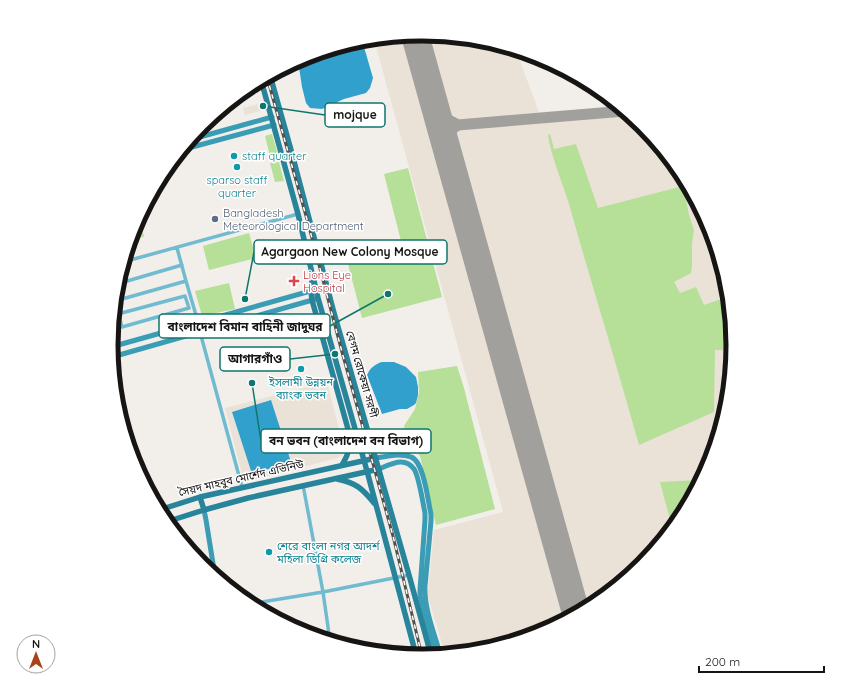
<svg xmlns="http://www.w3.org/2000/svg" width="843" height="690" font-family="Quicksand,'Noto Sans Bengali',sans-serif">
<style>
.built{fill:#eae2d7}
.green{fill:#b6df97}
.water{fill:#31a0cc}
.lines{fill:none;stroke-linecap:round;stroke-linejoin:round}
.taxiway{stroke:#a2a09c;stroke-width:11}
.runway{stroke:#a2a09c;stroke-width:28}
.street{stroke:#71bbd0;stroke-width:3.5}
.secondary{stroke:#3b9cb5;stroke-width:5}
.primary{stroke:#28849b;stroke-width:5.5}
.rail-casing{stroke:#53514e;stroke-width:3}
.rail{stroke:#fff;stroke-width:1.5;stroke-dasharray:4.5;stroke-linecap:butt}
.culture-dot{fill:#0f9aa8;stroke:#fff;stroke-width:1.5}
.service-dot{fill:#5c6f8a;stroke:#fff;stroke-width:1.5}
.health-dot{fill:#e0444e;stroke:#fff;stroke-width:1.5}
.labels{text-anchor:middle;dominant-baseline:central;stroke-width:3;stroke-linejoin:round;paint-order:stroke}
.culture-label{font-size:11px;fill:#0d838f;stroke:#fff;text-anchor:start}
.service-label{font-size:11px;fill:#4e5e75;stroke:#fff;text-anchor:start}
.health-label{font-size:11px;fill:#be3a42;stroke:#fff;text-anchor:start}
.street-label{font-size:11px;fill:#171514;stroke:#fff}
.rim{fill:none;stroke:#171514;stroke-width:5}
.leader{fill:none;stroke:#0f766e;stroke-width:1.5}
.callout-dot{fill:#0f766e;stroke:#fff;stroke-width:1.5}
.callout{fill:#fff;stroke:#0f766e;stroke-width:1.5}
.callout-label{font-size:12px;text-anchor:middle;font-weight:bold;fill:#171514}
</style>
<rect width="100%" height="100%" fill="#f2efea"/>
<path class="built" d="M422,34L482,40L516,50L539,112L619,107L642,125L680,172L709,226L727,285L732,345L726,406L709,464L680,518L641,565L594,604L540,632L482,650L445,654L428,597V591L434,530L503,512L374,39Z
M258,104L260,111L245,115L243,108Z
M327,382L344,448L341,456L338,458L244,482L225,408Z"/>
<path class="green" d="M272,134L278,155L270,156L265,136Z
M550,134L554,149L576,144L598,208L683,186L689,215L694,230L692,244V265L691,273L674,282L680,293L696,287L704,305L727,297L732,345V350H715L714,412L639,445C617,366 593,289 571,211C564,185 552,161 548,135Z
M279,162L284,181L275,182L270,163Z
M408,168L442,297L362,318L348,264L403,249L384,174Z
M136,222L139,221L140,222L144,236L143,237L130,240Z
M249,233L256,258L209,270L203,246Z
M229,283L235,309L202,316L195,291Z
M457,366L464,388L495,509L436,525L420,456L407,441L404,426L415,409L419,392L418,372Z
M700,480L680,518L672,527L660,482Z"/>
<path class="water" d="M362,40L373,78L370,88L366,93L344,99L322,109L310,108L306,103L302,87L298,60L303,58Z
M382,362H394L406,367L416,377L418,387V395L416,403L414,405L407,409H400L382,414L367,375C370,368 375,364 382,362Z
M271,400L291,462L252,474L232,412Z"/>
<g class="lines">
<path class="taxiway" d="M436,110C442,117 450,121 458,125
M445,144C446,135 451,129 458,125L625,111"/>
<path class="runway" d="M415,35L576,613"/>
<path class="street" d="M177,248L186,281
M123,262L298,214
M117,284L182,265L117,284
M115,301L186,281L198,322
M115,302L122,327L189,308L185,296L118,314
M200,332L242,487
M303,485L323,592L330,641
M249,604L323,592L409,575"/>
<path class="secondary" d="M189,140L272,117
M181,150L274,125
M111,347L314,290
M112,357L316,299
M369,434L377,441L408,455
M376,458C387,456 400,453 411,457C424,461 428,502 431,514V521L425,586C424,609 434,632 440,654
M379,469C386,466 394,462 401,462C407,462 411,465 414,469C419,476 423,504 425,513V520L420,590V596L435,655
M204,510L206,520L215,576"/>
<path class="primary" d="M270,75L291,150L334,313L409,575L431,655
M261,80L298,214L318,298L367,471L416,655
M312,278L311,291L312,300L348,429C350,446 351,450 342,465
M337,479C356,483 362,488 374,503
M200,497L204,510
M159,510L200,497L376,458
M166,522L204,510L248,498L379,469"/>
<defs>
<path id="rail" d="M267,77L308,223L342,352L393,536L422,656"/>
</defs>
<use href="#rail" class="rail-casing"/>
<use href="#rail" class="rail"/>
</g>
<g class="culture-dot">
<circle cx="234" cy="156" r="4"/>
<circle cx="237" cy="167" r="4"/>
<circle cx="301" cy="369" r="4"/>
<circle cx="269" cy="552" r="4"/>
</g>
<circle class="service-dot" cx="215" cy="219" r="4"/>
<path class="health-dot" d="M292 275h4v4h4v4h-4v4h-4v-4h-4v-4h4z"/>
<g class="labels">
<g class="culture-label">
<text x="242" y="156">staff quarter</text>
<text x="237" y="180" text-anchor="middle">sparso staff<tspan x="237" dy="13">quarter</tspan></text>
<text x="301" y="382" text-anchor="middle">ইসলামী উন্নয়ন<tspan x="301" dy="13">ব্যাংক ভবন</tspan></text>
<text x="277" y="546">শেরে বাংলা নগর আদর্শ<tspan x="277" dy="13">মহিলা ডিগ্রি কলেজ</tspan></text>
</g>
<g class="service-label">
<text x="223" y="213">Bangladesh<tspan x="223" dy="13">Meteorological Department</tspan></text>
</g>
<g class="health-label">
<text x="303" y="275">Lions Eye<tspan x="303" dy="13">Hospital</tspan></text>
</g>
<g class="street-label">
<text transform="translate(362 374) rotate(74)">বেগম রোকেয়া সরণী</text>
<text transform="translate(241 478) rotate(-13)">সৈয়দ মাহবুব মোর্শেদ এভিনিউ</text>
</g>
</g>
<path d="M0 0H843V690H0ZM118 345a304 304 0 1 1 608 0a304 304 0 1 1-608 0Z" fill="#fff" fill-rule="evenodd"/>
<path class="rim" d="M118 345a304 304 0 1 1 608 0a304 304 0 1 1-608 0Z"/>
<path class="leader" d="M263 106L325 115M245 299L254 252M388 294L330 326M335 354L290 359M252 383L261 441"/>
<g class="callout-dot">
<circle cx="263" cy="106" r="4"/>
<circle cx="245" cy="299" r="4"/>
<circle cx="388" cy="294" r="4"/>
<circle cx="335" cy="354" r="4"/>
<circle cx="252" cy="383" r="4"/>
</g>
<g class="callout">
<rect x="325" y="103" width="60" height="24" rx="4"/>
<rect x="254" y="240" width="193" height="24" rx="4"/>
<rect x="159" y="314" width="171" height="24" rx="4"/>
<rect x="220" y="347" width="70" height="24" rx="4"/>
<rect x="261" y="429" width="170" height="24" rx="4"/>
</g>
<g class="callout-label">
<text x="355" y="119">mojque</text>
<text x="350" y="256">Agargaon New Colony Mosque</text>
<text x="245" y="331">বাংলাদেশ বিমান বাহিনী জাদুঘর</text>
<text x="255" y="363">আগারগাঁও</text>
<text x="346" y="445">বন ভবন (বাংলাদেশ বন বিভাগ)</text>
</g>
<g transform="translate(36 654)"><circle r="19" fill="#ffffff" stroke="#a2a1a1"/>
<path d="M0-3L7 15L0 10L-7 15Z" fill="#a9431a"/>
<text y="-6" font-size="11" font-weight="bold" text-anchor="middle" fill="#171514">N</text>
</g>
<path d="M699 666v6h125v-6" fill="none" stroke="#171514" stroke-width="2"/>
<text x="705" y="666" font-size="12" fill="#171514" stroke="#ffffff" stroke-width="3" paint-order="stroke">200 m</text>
</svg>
